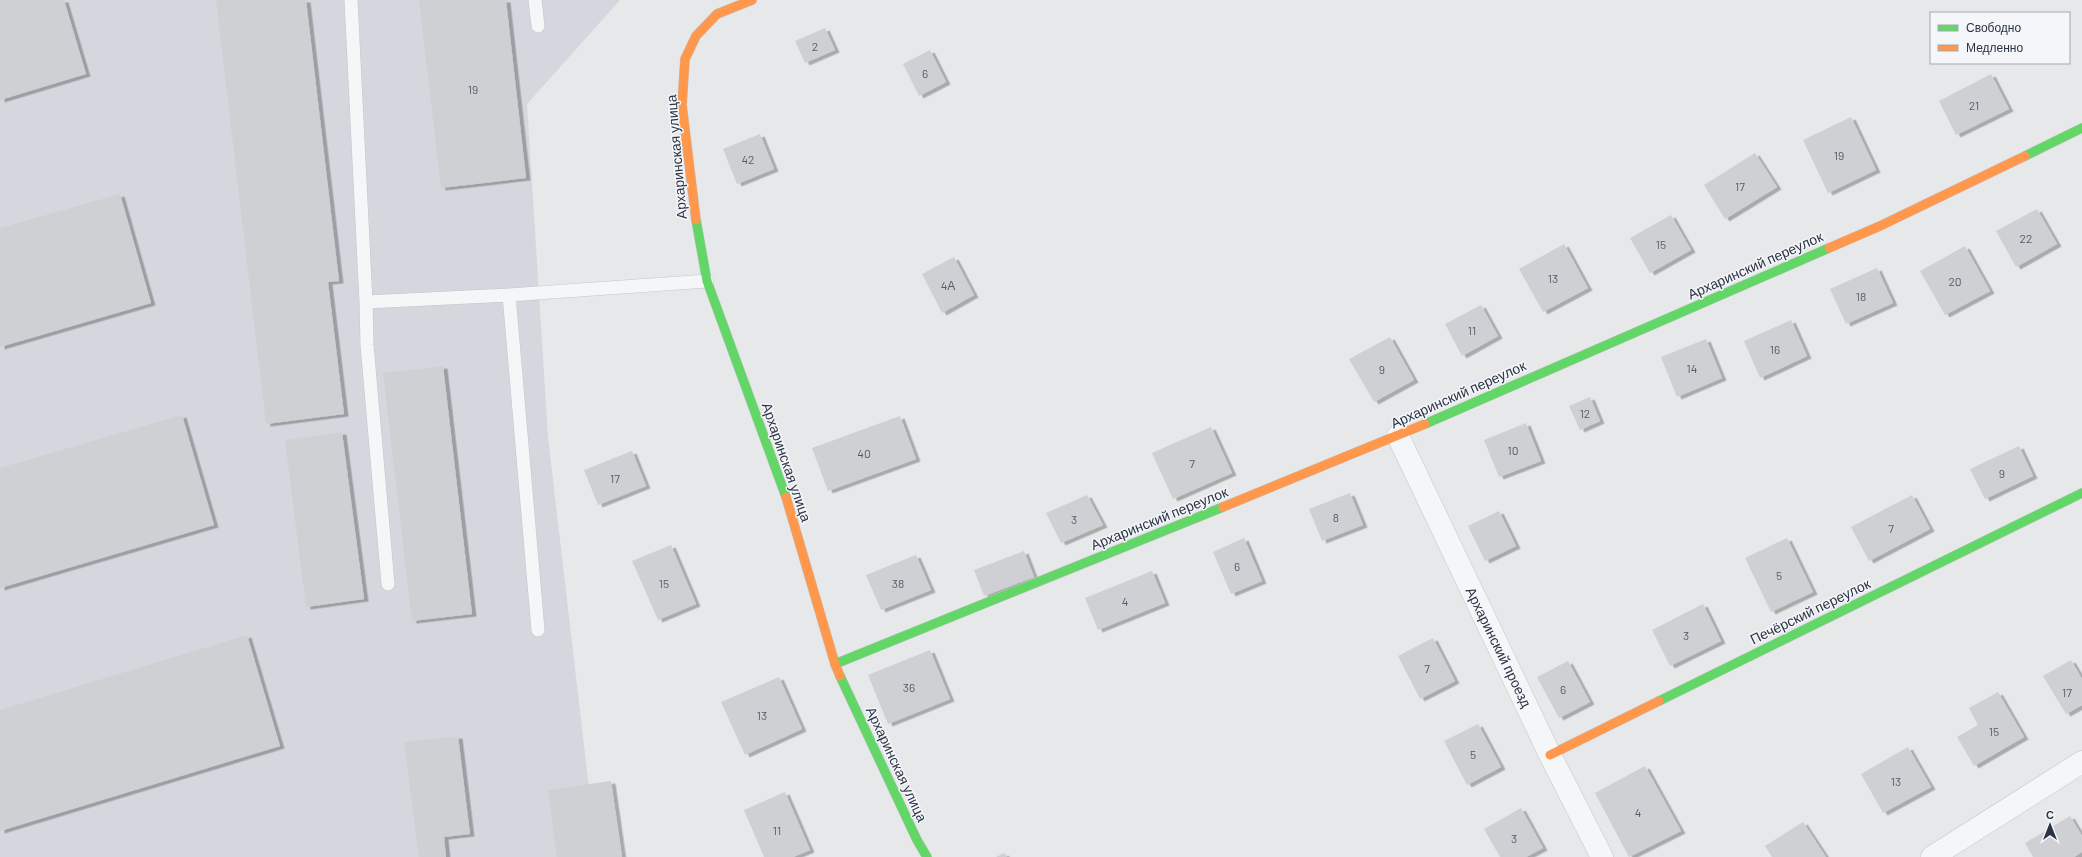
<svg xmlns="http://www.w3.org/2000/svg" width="2082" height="857" font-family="Barlow,sans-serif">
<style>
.built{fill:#d4d7dd}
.building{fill:#ced0d3;filter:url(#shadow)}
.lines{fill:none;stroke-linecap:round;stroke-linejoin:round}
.lane-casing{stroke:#c4c6c8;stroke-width:14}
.street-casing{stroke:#c4c6c8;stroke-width:23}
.fast-casing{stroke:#c4c6c8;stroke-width:10}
.slow-casing{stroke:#c4c6c8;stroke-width:10}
.lane{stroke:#f5f6f7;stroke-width:13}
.street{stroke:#f5f6f7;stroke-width:22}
.fast{stroke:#63d668;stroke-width:9}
.slow{stroke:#ff974d;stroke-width:9}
.labels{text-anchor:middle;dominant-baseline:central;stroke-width:3;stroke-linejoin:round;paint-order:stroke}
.number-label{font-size:12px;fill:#545c69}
.street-label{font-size:14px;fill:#2b3445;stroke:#f4f6f9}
</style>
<defs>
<filter id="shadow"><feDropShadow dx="4.5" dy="2.5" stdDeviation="0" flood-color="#0004"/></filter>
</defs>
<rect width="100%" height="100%" fill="#e6e8ea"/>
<path class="built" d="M0,0H620L527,104L548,437L597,857H0Z"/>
<path class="building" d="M0,0H64L86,74L0,100Z
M216,0H306L339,281L328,282L344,414L266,424Z
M419,0H506L526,178L441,188Z
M825,28L835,50L805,63L795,41Z
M930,50L946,82L919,96L903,64Z
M1991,74L2009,109L1956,135L1939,101Z
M1851,117L1876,170L1828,193L1803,140Z
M760,134L774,169L737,184L723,149Z
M1755,153L1777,187L1725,219L1704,185Z
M120,194L151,303L0,347V228Z
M2037,209L2057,244L2016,267L1996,231Z
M1671,215L1691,250L1650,273L1630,238Z
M1564,244L1588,288L1543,312L1519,269Z
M1965,246L1990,291L1945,315L1920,271Z
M954,257L974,295L942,313L922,274Z
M1877,268L1893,303L1846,324L1830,289Z
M1481,305L1498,336L1462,356L1445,324Z
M1791,320L1807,356L1760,378L1744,341Z
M1390,337L1414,380L1374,402L1349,359Z
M1706,339L1722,378L1677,397L1661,357Z
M443,366L472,614L412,621L383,373Z
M1590,397L1600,421L1580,430L1569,406Z
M182,415L214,525L0,588V468Z
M900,416L916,459L828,491L812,448Z
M1526,423L1541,461L1499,477L1484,440Z
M1211,427L1232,473L1173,499L1152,453Z
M342,432L364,599L306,607L285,440Z
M2019,446L2033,476L1985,499L1970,469Z
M632,451L646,486L598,505L584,470Z
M1350,493L1363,525L1322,541L1309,509Z
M1087,495L1103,525L1061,543L1046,513Z
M1912,495L1930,529L1869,561L1851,527Z
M1499,511L1516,546L1485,561L1468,526Z
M1244,538L1262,581L1231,594L1213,552Z
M1787,538L1813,592L1771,612L1745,558Z
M671,545L696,604L658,620L632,561Z
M1024,551L1034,577L984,596L974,570Z
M916,555L931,590L881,610L866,575Z
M1152,571L1165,603L1098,630L1085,598Z
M1703,604L1721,641L1670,666L1652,630Z
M247,635L280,746L0,831V710Z
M1433,638L1455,681L1420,699L1398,656Z
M930,650L950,699L888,724L868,675Z
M2071,660L2082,679V705L2066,714L2043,676Z
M1568,661L1590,702L1559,718L1537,677Z
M779,677L802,729L745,755L721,702Z
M1998,692L2024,737L1974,766L1957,737L1978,725L1969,708Z
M1478,724L1501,767L1467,785L1444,741Z
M458,736L470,834L444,837L446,857H419L404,742Z
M1908,747L1931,787L1883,813L1861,774Z
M1645,766L1681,831L1629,857L1595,793Z
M611,781L622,857H557L548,790Z
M785,792L810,850L793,857H764L744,810Z
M1521,808L1543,848L1526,857H1500L1484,829Z
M2070,816L2082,836V852L2074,857H2033L2025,843Z
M1803,822L1826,857H1772L1765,846Z
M1004,853L1007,857H996Z"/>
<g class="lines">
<defs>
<path id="lane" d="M351,0L366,302L509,295L707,281
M535,0L538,26
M509,295L538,630
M366,302L367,345L388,584"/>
<path id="street" d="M1398,436L1550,755L1602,857
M1932,857L2082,762"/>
<path id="fast" d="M2025,156L2082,128
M696,220L707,281L786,497
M1425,424L1829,248
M835,664L1223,507
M840,676L917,840L927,857
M1659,701L2082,493"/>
<path id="slow" d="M696,220L682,105L685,59L696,36L717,14L752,0
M1829,248L1880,226L2025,156
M786,497L835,664L840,676
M1223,507L1425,424
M1550,755L1659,701"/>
</defs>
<use href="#lane" class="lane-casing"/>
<use href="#street" class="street-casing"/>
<use href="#fast" class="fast-casing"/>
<use href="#slow" class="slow-casing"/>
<use href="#lane" class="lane"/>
<use href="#street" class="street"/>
<use href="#fast" class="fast"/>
<use href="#slow" class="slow"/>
</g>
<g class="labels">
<g class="number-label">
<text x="815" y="46">2</text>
<text x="925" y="73">6</text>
<text x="473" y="89">19</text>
<text x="1974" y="105">21</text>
<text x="1839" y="155">19</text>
<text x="748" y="159">42</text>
<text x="1740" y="186">17</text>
<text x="2026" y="238">22</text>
<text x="1661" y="244">15</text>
<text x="1553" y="278">13</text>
<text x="1955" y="281">20</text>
<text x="948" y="285">4А</text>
<text x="1861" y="296">18</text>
<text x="1472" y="330">11</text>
<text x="1775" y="349">16</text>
<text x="1692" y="368">14</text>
<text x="1382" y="369">9</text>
<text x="1585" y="413">12</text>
<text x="1513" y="450">10</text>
<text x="864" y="453">40</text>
<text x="1192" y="463">7</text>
<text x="2002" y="473">9</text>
<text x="615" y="478">17</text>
<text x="1336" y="517">8</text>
<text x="1074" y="519">3</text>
<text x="1891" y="528">7</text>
<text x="1237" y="566">6</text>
<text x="1779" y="575">5</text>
<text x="664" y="583">15</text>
<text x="898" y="583">38</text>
<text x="1125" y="601">4</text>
<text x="1686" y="635">3</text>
<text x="1427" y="668">7</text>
<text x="909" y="687">36</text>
<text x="1563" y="689">6</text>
<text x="2067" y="692">17</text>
<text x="762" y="715">13</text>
<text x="1994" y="731">15</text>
<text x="1473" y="754">5</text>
<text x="1896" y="781">13</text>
<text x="1638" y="812">4</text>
<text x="777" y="830">11</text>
<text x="1514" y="838">3</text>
</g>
<g class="street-label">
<text transform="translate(676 157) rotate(-95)">Архаринская улица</text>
<text transform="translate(1755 265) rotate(-24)">Архаринский переулок</text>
<text transform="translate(1458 394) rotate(-24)">Архаринский переулок</text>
<text transform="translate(787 462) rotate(71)">Архаринская улица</text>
<text transform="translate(1159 518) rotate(-22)">Архаринский переулок</text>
<text transform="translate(1810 611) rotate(-26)">Печёрский переулок</text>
<text transform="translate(1499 647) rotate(64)">Архаринский проезд</text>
<text transform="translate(897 764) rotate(65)">Архаринская улица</text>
</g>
</g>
<rect x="1930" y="12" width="140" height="52" fill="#f4f6f9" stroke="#a4a8b1"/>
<rect x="1938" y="25" width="20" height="6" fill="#63d668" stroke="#a4a8b1"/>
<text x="1966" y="32" font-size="12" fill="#2b3445">Свободно</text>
<rect x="1938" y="45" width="20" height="6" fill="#ff974d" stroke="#a4a8b1"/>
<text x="1966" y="52" font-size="12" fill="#2b3445">Медленно</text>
<g transform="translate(2050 825)" stroke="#f4f6f9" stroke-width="3" paint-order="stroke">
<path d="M0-3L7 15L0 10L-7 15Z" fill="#2b3445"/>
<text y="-6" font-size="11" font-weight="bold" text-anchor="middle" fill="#2b3445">С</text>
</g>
</svg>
